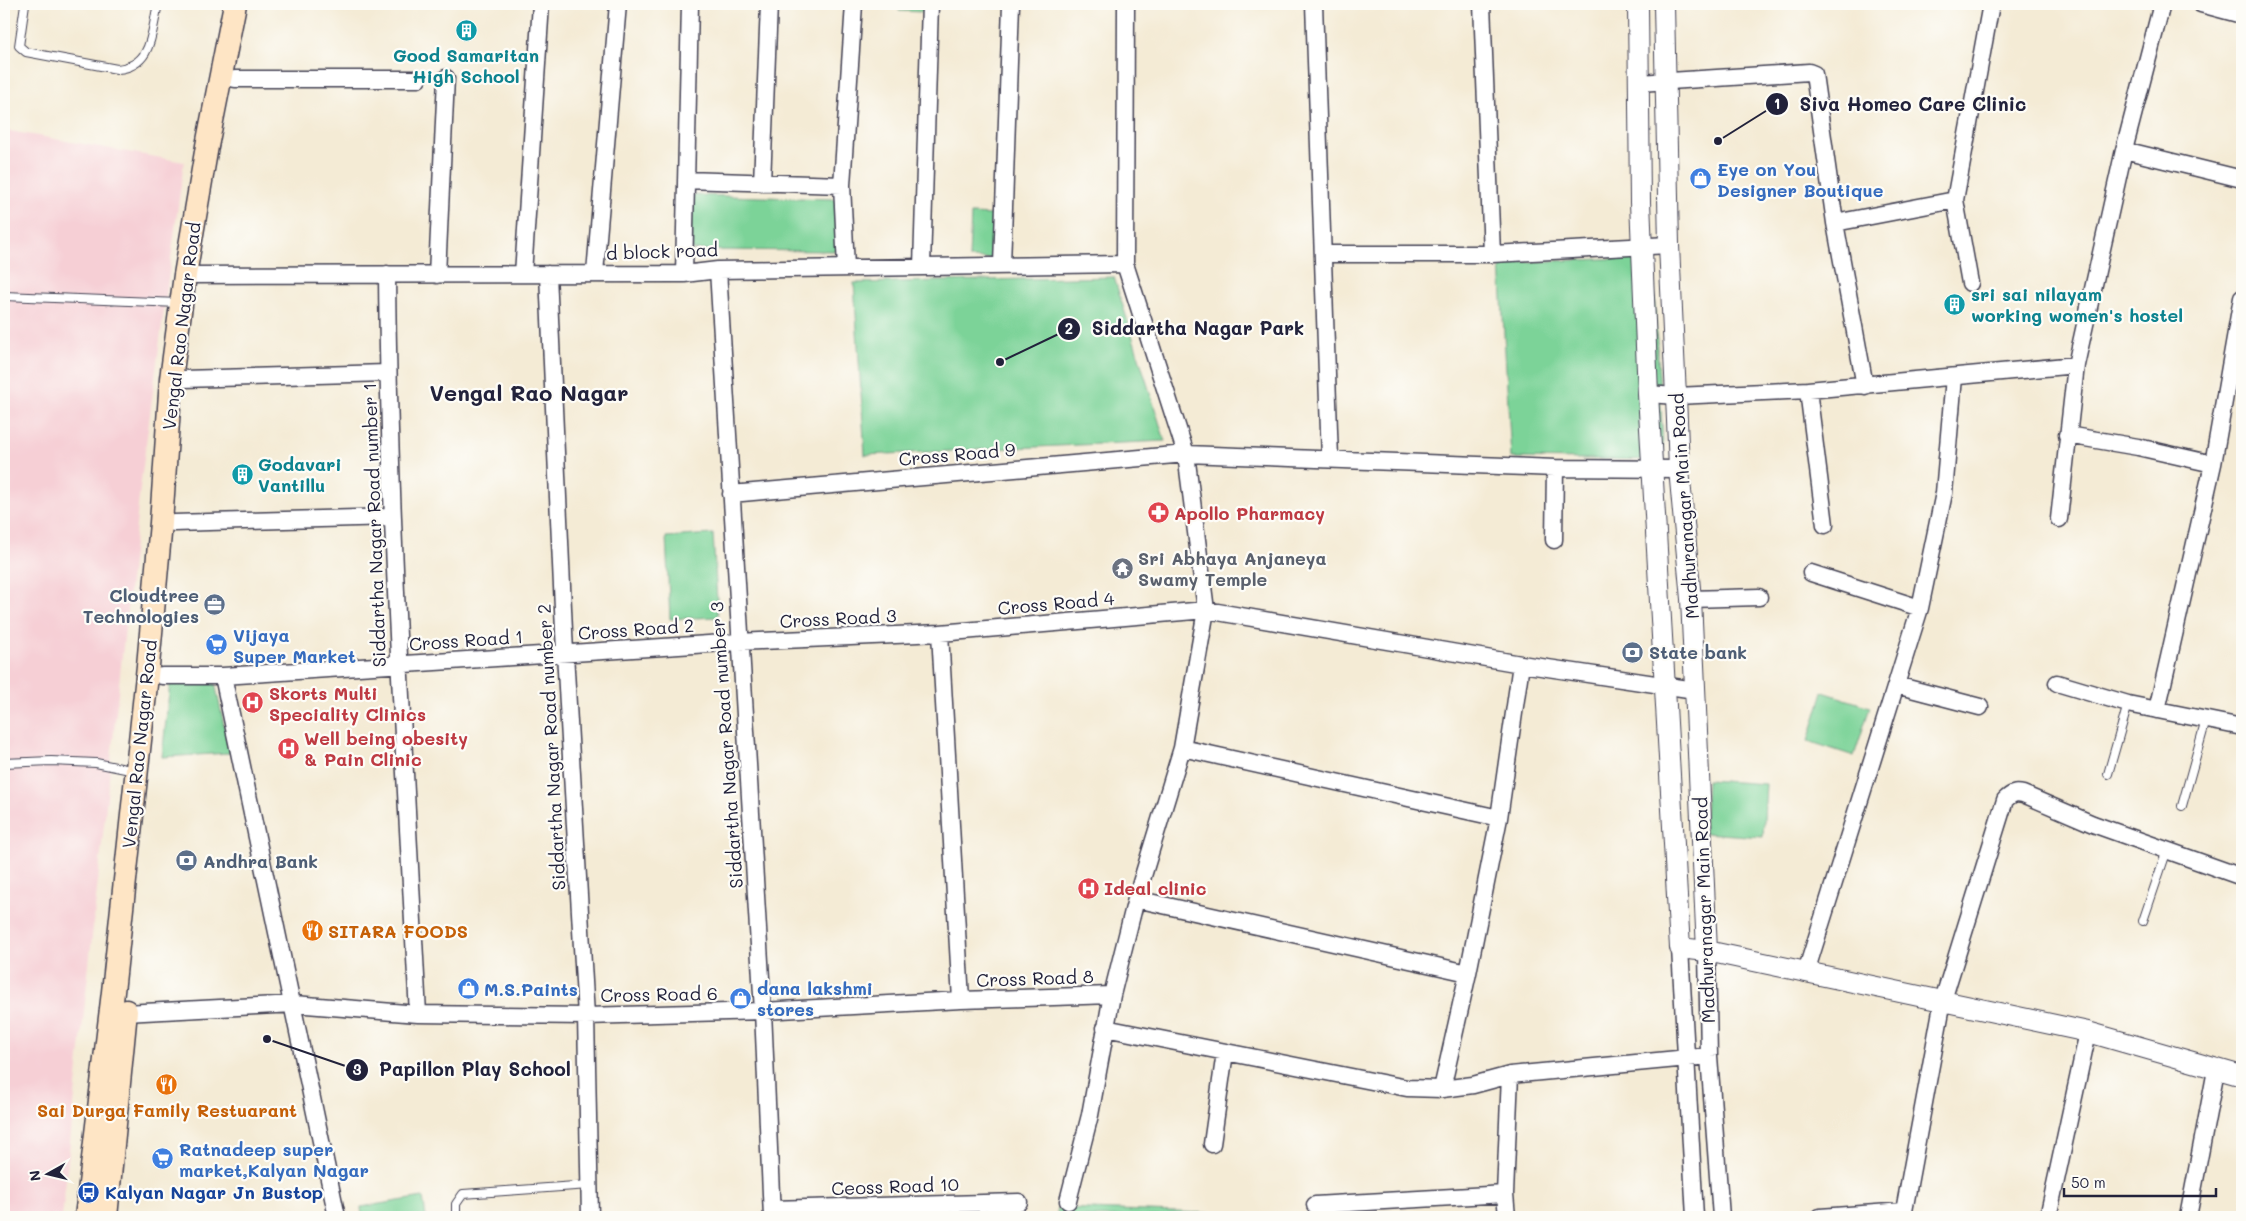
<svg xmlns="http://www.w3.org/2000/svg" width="2246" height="1221" font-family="Mali,sans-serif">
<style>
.built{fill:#f6cfd5}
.green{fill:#7bd398;stroke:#4e7a6a}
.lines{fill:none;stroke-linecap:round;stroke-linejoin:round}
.service-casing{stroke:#424052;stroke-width:10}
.minor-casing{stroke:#424052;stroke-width:19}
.tertiary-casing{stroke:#424052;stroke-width:22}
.secondary-casing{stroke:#424052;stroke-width:25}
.service{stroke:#fff;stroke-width:8}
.minor{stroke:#fff;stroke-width:16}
.tertiary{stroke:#fff;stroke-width:20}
.secondary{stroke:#fee5c5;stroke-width:22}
.labels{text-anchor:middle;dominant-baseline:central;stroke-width:4.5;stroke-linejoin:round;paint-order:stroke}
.culture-label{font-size:18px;font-weight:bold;fill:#0d838f;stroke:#fdfcf7;text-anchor:start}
.shop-label{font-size:18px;font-weight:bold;fill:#366cbe;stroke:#fdfcf7;text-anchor:start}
.street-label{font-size:18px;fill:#22223b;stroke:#fdfcf7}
.health-label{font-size:18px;font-weight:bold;fill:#be3a42;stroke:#fdfcf7;text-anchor:start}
.worship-label{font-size:18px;font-weight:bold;fill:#5b616d;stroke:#fdfcf7;text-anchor:start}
.service-label{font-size:18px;font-weight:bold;fill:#4e5e75;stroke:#fdfcf7;text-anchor:start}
.food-label{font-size:18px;font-weight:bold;fill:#c56008;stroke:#fdfcf7;text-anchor:start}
.transit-label{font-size:18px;font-weight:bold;fill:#164399;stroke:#fdfcf7;text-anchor:start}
.district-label{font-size:22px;font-weight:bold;fill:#22223b;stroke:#fdfcf7}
.leader{fill:none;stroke:#22223b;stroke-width:2}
.callout-dot{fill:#22223b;stroke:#fdfcf7;stroke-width:2}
.mark-label{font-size:15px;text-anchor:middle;font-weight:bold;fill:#fff}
.callout-label{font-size:19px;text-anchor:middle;font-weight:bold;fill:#22223b;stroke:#fdfcf7;stroke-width:4.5;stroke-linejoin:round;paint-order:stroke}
</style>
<rect width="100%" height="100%" fill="#fdfcf7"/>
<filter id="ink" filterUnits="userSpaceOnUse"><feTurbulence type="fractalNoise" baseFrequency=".02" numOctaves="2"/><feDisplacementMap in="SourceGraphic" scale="10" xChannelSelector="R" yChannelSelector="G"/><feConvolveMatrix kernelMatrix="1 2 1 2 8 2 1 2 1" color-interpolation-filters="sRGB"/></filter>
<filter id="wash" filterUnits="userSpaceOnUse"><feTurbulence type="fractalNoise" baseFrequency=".0096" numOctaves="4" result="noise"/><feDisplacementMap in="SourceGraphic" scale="20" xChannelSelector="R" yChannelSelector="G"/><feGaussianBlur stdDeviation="1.12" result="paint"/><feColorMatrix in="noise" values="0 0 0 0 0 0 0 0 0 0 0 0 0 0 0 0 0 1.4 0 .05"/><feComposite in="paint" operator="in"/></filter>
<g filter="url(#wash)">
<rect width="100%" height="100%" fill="#f4ebd5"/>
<path class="built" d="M4,130L184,162L140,488L62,1217H4Z"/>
<path class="green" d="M899,4H924V12L899,11Z
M689,195L836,199L843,251L692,250Z
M971,214L995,215L994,259L969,258Z
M1652,257L1664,460L1511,458L1500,263Z
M1114,277L1165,441L865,455L854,283Z
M713,534L718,617L670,619L666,537Z
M170,683H215L230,753L162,757Z
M1823,692L1870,707L1854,756L1808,741Z
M1707,780L1766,784L1763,837L1704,833Z
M423,1197L426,1217H362L361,1207Z
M1058,1208L1297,1216V1217H1056Z"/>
</g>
<g filter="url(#ink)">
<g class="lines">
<defs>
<path id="service" d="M25,4L19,46L26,52L117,69C153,66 151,33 158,4
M4,296L179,303
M4,763L51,761L96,763L135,771
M2108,774L2128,704
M2182,806L2206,720
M2143,921L2167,850
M456,1217V1204L463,1194L589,1185"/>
<path id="minor" d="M1314,4L1330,459
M1482,4L1492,254
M2201,4L2242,15
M235,79H418
M1639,83L1809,72L1814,74L1835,223L1865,386
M2124,150L2242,179
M686,180L842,185
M762,183L769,4
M1835,223L1955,200
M1323,254H1492L1669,245
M1002,265L1011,4
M922,266L930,4
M846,268L842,185L854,4
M718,270L763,1011L772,1217
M595,273L618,4
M387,274C389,521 405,767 418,1014
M523,274L541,4
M548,274L565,653L586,1016L590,1217
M684,274L690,4
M185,275L684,274L718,270L1125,264
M437,275L446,78
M1970,283L1955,200L1991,4
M183,379L387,373
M1808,390L1825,525
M1648,394L1676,396L1808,390L2076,365
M2067,435L2138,447L2213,464
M731,494L1186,454L1555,468L1679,469
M2059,519L2076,365L2124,150L2162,4
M174,523L393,517
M1554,540L1555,468
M1811,573L1920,608
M1691,599L1759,597
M940,633L961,1000
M162,676H223L337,1217
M223,676L739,642L940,633L1206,610L1521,664L1695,690
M2057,683L2128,704L2242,727
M1896,685L1980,707
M2157,710L2213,464L2242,298
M1182,748L1499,818
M1136,899L1468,973
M1680,948L1695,1217
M1707,951L1709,1056L1721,1217
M1806,972L1920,608L1944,493L1954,377
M125,1013L294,1004L418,1014L586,1016L763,1011L961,1000L1112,995
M1105,1028L1407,1088L1442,1089L1473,1085L1510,1075L1709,1056
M1442,1089L1468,973L1499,818L1521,664
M1212,1144L1225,1052
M1068,1201L1090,1115L1112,995L1136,899L1182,748L1206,610L1186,454L1125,264L1126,4
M1315,1205L1505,1194
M772,1209L1019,1202
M1507,1217L1505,1194L1510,1075
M1820,1217L1904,1211L1943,1000L2005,800C2011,794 2015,792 2023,794L2093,824L2242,877
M2048,1217L2088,1032
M2188,1217L2216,1070"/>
<path id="tertiary" d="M1638,4L1640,202L1648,394L1680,948L1707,951L2088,1032L2242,1076
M1664,4L1669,245L1676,396L1679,469L1691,599L1707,951"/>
<path id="secondary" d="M86,1217L113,992L148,666L161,523L171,379L185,275L207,146L235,4
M106,1217L126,1011"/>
</defs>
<use href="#service" class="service-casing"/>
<use href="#minor" class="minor-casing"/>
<use href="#tertiary" class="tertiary-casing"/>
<use href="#secondary" class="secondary-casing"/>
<use href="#service" class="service"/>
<use href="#minor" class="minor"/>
<use href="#tertiary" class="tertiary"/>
<use href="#secondary" class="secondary"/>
</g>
</g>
<defs>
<symbol id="building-disc" viewBox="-11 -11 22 22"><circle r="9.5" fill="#0f9aa8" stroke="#fdfcf7"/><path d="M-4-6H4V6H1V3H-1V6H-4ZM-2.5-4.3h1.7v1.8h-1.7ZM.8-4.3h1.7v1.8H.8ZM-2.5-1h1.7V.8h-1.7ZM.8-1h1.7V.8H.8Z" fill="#fff"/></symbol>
<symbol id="shop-disc" viewBox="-11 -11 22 22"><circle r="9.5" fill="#3f7fe0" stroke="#fdfcf7"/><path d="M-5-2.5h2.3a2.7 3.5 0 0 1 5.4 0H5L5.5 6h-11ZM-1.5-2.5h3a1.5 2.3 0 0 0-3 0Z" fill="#fff"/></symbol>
<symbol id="pharmacy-disc" viewBox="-11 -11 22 22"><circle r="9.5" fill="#e0444e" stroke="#fdfcf7"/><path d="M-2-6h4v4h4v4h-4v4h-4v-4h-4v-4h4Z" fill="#fff"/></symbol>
<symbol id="temple-disc" viewBox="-11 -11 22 22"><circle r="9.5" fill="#6b7280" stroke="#fdfcf7"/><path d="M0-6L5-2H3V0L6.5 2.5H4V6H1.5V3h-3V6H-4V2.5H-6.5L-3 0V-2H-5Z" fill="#fff"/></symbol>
<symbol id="office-disc" viewBox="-11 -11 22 22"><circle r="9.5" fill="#5c6f8a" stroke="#fdfcf7"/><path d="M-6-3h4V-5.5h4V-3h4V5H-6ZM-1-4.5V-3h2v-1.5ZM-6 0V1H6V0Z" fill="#fff"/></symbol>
<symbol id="supermarket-disc" viewBox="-11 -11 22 22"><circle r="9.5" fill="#3f7fe0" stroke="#fdfcf7"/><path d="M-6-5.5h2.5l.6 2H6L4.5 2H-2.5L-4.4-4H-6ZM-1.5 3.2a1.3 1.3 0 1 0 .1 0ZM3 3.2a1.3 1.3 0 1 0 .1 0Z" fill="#fff"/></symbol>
<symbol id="bank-disc" viewBox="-11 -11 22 22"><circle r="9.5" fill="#5c6f8a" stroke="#fdfcf7"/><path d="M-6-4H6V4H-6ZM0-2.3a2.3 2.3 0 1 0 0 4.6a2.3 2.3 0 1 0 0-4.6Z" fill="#fff"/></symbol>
<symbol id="hospital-disc" viewBox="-11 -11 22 22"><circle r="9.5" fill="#e0444e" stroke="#fdfcf7"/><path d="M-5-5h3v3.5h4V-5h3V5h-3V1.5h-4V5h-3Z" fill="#fff"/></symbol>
<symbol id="restaurant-disc" viewBox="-11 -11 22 22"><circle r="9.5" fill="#e8710a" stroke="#fdfcf7"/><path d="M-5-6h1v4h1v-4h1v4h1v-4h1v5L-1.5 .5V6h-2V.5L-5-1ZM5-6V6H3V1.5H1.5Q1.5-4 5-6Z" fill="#fff"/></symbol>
<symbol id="bus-disc" viewBox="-11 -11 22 22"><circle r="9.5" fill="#1a4fb4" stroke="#fdfcf7"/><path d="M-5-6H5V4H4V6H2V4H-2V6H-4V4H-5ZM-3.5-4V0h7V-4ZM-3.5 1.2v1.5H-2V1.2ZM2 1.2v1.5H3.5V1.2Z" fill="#fff"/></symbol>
</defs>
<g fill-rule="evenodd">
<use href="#building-disc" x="454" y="18" width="25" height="25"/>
<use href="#shop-disc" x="1688" y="166" width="25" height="25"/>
<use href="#building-disc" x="1942" y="292" width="25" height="25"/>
<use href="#building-disc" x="230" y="462" width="25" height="25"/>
<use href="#pharmacy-disc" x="1146" y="500" width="25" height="25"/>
<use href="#temple-disc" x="1110" y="556" width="25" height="25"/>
<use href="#office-disc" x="202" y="592" width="25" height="25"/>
<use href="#supermarket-disc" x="204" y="632" width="25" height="25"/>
<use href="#bank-disc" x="1620" y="640" width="25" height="25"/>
<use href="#hospital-disc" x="240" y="690" width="25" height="25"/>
<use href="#hospital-disc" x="276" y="736" width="25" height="25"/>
<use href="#bank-disc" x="174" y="848" width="25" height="25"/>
<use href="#hospital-disc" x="1076" y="876" width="25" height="25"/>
<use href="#restaurant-disc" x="300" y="918" width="25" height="25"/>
<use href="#shop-disc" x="456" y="976" width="25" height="25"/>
<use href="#shop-disc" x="728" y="986" width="25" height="25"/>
<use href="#restaurant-disc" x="154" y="1072" width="25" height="25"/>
<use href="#supermarket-disc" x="150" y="1146" width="25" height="25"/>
<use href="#bus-disc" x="76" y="1180" width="25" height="25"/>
</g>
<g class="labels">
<g class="culture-label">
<text x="466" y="55" text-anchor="middle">Good Samaritan<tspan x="466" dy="21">High School</tspan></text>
<text x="1971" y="294">sri sai nilayam<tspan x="1971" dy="21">working women's hostel</tspan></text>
<text x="258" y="464">Godavari<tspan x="258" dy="21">Vantillu</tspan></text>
</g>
<g class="shop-label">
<text x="1717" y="169">Eye on You<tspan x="1717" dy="21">Designer Boutique</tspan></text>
<text x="233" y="635">Vijaya<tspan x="233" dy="21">Super Market</tspan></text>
<text x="757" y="988">dana lakshmi<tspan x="757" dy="21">stores</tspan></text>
<text x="484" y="989">M.S.Paints</text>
<text x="179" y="1149">Ratnadeep super<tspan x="179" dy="21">market,Kalyan Nagar</tspan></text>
</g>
<g class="street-label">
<text transform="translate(662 251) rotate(-2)">d block road</text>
<text transform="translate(181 326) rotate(-83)">Vengal Rao Nagar Road</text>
<text transform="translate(957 454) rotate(-5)">Cross Road 9</text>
<text transform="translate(1684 506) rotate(-94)">Madhuranagar Main Road</text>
<text transform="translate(374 525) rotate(-92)">Siddartha Nagar Road number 1</text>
<text transform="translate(1056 603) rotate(-5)">Cross Road 4</text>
<text transform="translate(838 618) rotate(-3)">Cross Road 3</text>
<text transform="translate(636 629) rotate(-4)">Cross Road 2</text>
<text transform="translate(466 640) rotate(-4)">Cross Road 1</text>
<text transform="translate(139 744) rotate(-84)">Vengal Rao Nagar Road</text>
<text transform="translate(726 745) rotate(-94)">Siddartha Nagar Road number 3</text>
<text transform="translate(551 747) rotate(-93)">Siddartha Nagar Road number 2</text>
<text transform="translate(1704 910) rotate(-92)">Madhuranagar Main Road</text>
<text transform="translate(1035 978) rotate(-2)">Cross Road 8</text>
<text transform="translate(659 994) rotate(-1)">Cross Road 6</text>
<text transform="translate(895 1186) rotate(-2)">Ceoss Road 10</text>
</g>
<g class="health-label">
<text x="1174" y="513">Apollo Pharmacy</text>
<text x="269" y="693">Skorts Multi<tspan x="269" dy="21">Speciality Clinics</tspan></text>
<text x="304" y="738">Well being obesity<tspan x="304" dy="21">&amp; Pain Clinic</tspan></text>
<text x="1104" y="888">Ideal clinic</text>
</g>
<g class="worship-label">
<text x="1138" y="558">Sri Abhaya Anjaneya<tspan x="1138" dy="21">Swamy Temple</tspan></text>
</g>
<g class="service-label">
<text x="199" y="595" text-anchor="end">Cloudtree<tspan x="199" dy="21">Technologies</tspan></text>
<text x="1649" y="652">State bank</text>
<text x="203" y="861">Andhra Bank</text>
</g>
<g class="food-label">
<text x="328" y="931">SITARA FOODS</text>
<text x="167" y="1110" text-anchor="middle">Sai Durga Family Restuarant</text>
</g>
<g class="transit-label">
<text x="105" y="1192">Kalyan Nagar Jn Bustop</text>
</g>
<g class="district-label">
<text x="529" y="392">Vengal Rao Nagar</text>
</g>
</g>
<path class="leader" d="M1718 141L1777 104M1000 362L1069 329M267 1039L357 1070"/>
<g class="callout-dot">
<circle cx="1718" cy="141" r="5"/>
<circle cx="1000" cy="362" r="5"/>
<circle cx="267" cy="1039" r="5"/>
<circle cx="1777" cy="104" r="12"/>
<circle cx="1069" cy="329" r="12"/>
<circle cx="357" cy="1070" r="12"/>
</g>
<g class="mark-label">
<text x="1777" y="109">1</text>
<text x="1069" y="334">2</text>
<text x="357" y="1075">3</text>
</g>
<g class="callout-label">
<text x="1913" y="111">Siva Homeo Care Clinic</text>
<text x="1198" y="335">Siddartha Nagar Park</text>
<text x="475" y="1076">Papillon Play School</text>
</g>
<rect width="2246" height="1221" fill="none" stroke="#fdfcf7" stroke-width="20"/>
<g transform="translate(48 1174) rotate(262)" stroke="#fdfcf7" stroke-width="4" paint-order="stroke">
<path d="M0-4L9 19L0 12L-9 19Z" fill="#22223b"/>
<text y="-8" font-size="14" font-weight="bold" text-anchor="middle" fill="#22223b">N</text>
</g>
<path d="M2064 1188v8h152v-8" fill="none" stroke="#22223b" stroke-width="2.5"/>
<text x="2071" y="1188" font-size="15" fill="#22223b" stroke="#fdfcf7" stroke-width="4" paint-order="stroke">50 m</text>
</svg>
